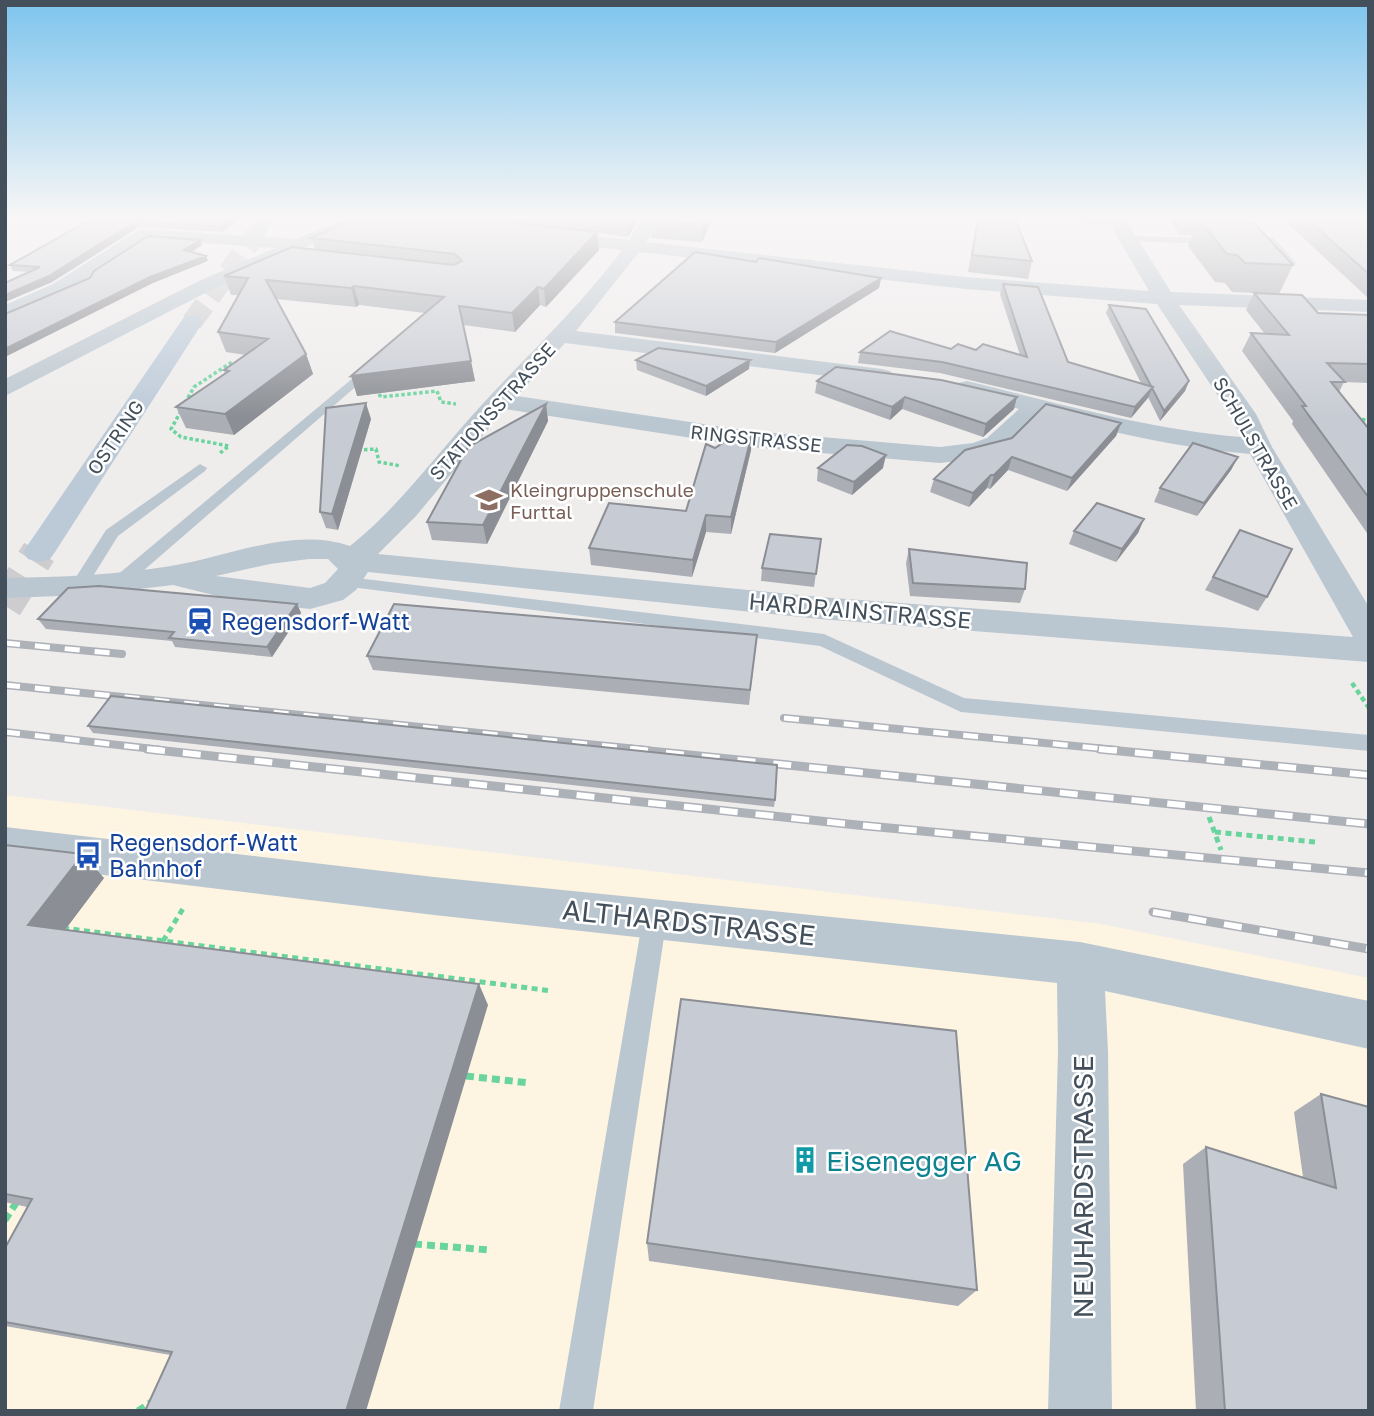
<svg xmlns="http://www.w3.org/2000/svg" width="1374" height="1416" font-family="'Golos Text',sans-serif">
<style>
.commercial{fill:#fdf5e1}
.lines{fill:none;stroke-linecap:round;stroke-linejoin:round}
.secondary-tunnel-far1{stroke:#cdcdcf;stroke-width:21;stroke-dasharray:21 10;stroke-linecap:butt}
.secondary-tunnel{stroke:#cdcdcf;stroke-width:35;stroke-dasharray:35 18;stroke-linecap:butt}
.path-far3{stroke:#69d49e;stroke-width:3.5;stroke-dasharray:3.5 2.5;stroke-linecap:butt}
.path-far2{stroke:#69d49e;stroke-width:4.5;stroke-dasharray:5 3.5;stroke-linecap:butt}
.path-far1{stroke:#69d49e;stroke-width:5;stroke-dasharray:6 4.5;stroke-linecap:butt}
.path{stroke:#69d49e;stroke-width:7;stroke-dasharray:8 5;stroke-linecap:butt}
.lane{fill:#bbc7d0;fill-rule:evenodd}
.street{fill:#bbc7d0;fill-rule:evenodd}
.secondary{fill:#bccad8;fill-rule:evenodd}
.rail-far1-casing{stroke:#adb1b8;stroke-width:8}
.rail-casing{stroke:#adb1b8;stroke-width:9}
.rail-far1{stroke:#fff;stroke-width:5;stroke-dasharray:15;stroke-linecap:butt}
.rail{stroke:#fff;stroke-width:6;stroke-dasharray:18;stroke-linecap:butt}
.wall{fill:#abafb5}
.shaded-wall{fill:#8b8e94}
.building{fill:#c7cbd3;stroke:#8b8e94;stroke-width:2}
.labels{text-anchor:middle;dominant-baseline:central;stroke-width:5;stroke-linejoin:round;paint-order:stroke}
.far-street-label{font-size:19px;fill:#43505b;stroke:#fff}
.far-education-label{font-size:19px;fill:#785e54;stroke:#fff;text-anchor:start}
.street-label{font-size:23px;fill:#43505b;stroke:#fff}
.transit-label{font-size:23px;fill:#164399;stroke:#fff;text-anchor:start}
.near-street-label{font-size:28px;fill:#43505b;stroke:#fff}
.near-culture-label{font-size:28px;fill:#0d838f;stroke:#fff;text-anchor:start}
</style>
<rect width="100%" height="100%" fill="#efecec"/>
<path class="commercial" d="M5,795L1101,924L1369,978V1411H5Z"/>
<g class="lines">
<path class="secondary-tunnel-far1" d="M192,322L258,231"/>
<path class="secondary-tunnel" d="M5,606L39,552"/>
<path class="path-far3" d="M379,394L381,397L437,391L441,402L456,404
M185,403L194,387L232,362
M181,411L171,429L181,437L229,446L220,453
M1356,419L1369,420
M358,450L376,449L379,462L401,466"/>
<path class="path-far2" d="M1352,683L1369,708"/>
<path class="path-far1" d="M1209,817L1221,850
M1215,832L1315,842
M63,928L552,991
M163,941L184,907"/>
<path class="path" d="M466,1076L530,1083
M5,1220L18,1200
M414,1244L490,1250
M138,1411L153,1401"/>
<path class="lane" d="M554,219H564L545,237H539V233Z
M1052,219H1107L1123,223L1118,226Z
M1125,236L1215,238L1220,241L1215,244L1128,241L1123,238Z
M1244,236L1273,237L1296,263L1291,266L1261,264L1260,262L1265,259L1283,260L1267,242L1241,241L1239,239Z
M371,363L377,367L375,370L128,584H116L114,580L116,576Z
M200,464L207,468L205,471L118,536L85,589H73L71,585L106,530Z
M348,577L824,634L964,698L1369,735V751L961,712L820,646L342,586L340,582Z
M655,906L663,910L667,917L593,1411H559L643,917L647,910Z"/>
<path class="street" d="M343,219H367L213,289L5,396V379L199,281L275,248L150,239L94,275L92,281L5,319V305L53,284L140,229L296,239Z
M642,219H660L646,242L966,277L1149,291L1107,219H1125L1171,292L1369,300V312L1179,305L1256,414L1272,447L1369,607V662L820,619L368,572L356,590L343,600L310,609L233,600L173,585L88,595L5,598V578C61,577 116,575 171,566C228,557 293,526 350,546C399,507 436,455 478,409C526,356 579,308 622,250L547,241L541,240L538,236L541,232L547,231L629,240ZM639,252L966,289L1157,304L1230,414L1241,437C1147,429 1058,403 967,381L958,383L955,388L958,393L1019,409L987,438L973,443L940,447L750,431L517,396L565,343L882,383L890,381L894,376L890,371L882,369L576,331ZM505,409L750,447L940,463L974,459L1006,449L1041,414C1111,432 1178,448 1250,454L1353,637L820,597L378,554L416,516ZM309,559H328L338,569L325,583L310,588L216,576L270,564Z
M5,827L434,877L1080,942L1369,1001V1049L1105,991L1108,1051L1112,1411H1048L1058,1051L1057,983L434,915L5,863Z"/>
<path class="secondary" d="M255,219H274L265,235L258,237L249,231Z
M192,315L200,317L203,322L55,552L50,559L39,562L28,559L23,552L184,317Z"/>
<defs>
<path id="rail-far1" d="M5,643L122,654
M5,685L647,750
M784,718L1117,750
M5,732L162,750"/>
<path id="rail" d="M147,749L857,825L1369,873
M630,749L1369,824
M1099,749L1369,775
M1153,912L1369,949"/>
</defs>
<use href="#rail-far1" class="rail-far1-casing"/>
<use href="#rail" class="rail-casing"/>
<use href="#rail-far1" class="rail-far1"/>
<use href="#rail" class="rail"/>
</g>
<path class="wall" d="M91,219H239L222,232L139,227L52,282L5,302V283L30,272L13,271L10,265Z
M354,219H550L542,226L557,228L556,219H639L628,237L598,233L599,250L546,307L540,305L515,332L463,325L475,381L357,396L425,313L359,305L356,307L276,299L306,354L313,374L234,435L186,428L176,407L225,374L224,370L246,355L226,352L218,332L238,295H231L224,276L315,249L311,238Z
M651,219H712L702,242L651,238L650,221Z
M976,219H1015L1032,261L1028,279L968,272L977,223Z
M1169,219H1239V221L1293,265L1279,294L1232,292L1225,283L1215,282L1188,246L1192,235H1180Z
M1283,219H1369V298L1367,297Z
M756,262L881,278L879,288L775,353L615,333V322Z
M1003,284L1068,362L1141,383L1106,313L1109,305L1189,381L1185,391L1160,421L1148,397L1131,418L940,373L858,363L860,352L951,349L976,350L1020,355L1000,294Z
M1254,293L1318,313L1369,315V383L1344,382L1339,392L1369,429V536L1292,424L1293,421L1242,351L1251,333L1265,334L1246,310Z
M636,360L749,369L706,396L637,370Z
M817,381L1014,409L983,437L902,409L890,420L815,393Z
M546,404L548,421L487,544L432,540L427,522Z
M371,419L338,530L326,528L320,512Z
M1121,423L1116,436L1067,491L1008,470L990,489L987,488L969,507L930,492L934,479Z
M715,448L751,450L731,534L706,532L692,577L591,565L589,548L686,511Z
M1238,457L1231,470L1197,516L1154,502L1160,488Z
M818,468H883L852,495L817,481Z
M1144,519L1138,533L1116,562L1069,544L1074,531Z
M1240,530L1267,597L1258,611L1205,590Z
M821,539L814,587L761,581L762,568Z
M909,549L1025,589L1020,603L910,596L906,563Z
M297,604L301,613L272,657L175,647L172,641L46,629L38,619Z
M757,635L749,705L373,670L367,656Z
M88,726L775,800L774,807L93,733Z
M5,845L104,878L65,930L488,1005L170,1355L5,1326V1248L27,1207L5,1202Z
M1321,1094L1369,1107V1411H1196L1183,1164L1206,1147L1303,1177L1294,1112Z
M647,1243L977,1290L958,1306L649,1261Z"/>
<path class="shaded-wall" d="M230,219H239L222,232L220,226Z
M541,219H550L541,227Z
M639,219L628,237L627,220Z
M705,219H712L702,242V224Z
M136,221L139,227L52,282L5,302V295Z
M597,232L599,250L546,307L544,289Z
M200,240L202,245L186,256L184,250Z
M206,256L208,261L153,283L5,357V349L150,277Z
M881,278L879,288L775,353L776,342Z
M354,286L359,305L356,307L351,288Z
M538,287L540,305L515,332L512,313Z
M306,354L313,374L234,435L225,414Z
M750,360L749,369L706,396V386Z
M471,361L475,381L357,396L351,376Z
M1189,381L1185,391L1160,421L1164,411Z
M1153,387L1148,398L1131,418L1135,407Z
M905,397L902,409L890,420L892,407Z
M1017,397L1014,409L983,437L986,424Z
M366,403L371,419L338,530L332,514Z
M546,404L548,421L487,544L483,525Z
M1121,423L1116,436L1067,491L1072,478Z
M752,434L751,450L731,534V517Z
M886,455L883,468L852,495L854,482Z
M1012,457L1008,470L990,489L994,475Z
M1238,457L1231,470L1197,516L1204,503Z
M991,475L987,488L969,507L973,493Z
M706,515V532L692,577L693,560Z
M1144,519L1138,533L1116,562L1122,549Z
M297,604L301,613L272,657L267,647Z
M83,854L104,878L52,947L28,925Z
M479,984L488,1005L366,1411H346Z"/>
<path class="building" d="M91,219H230L220,226L136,221L49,276L5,295V283L40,267L10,265Z
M354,219H480L597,232L544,289L538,287L512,313L459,306L471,361L351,376L444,297L354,286L351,288L266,280L306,354L225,414L176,407L229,371L224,370L268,339L218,332L248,278L224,276L292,247L454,265L462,261L455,254L311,238Z
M651,219H705L702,224L650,221Z
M978,219H1015L1032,261L972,255Z
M1199,219L1253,222L1293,265L1245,263L1237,255L1227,254Z
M1307,219H1369V274Z
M148,236L200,240L184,250L206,256L150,277L5,349V314L90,278L94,271Z
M695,252L756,262L759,258L881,278L776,342L615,322Z
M1003,284L1038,287L1068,362L1153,387L1135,407L942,362L860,352L890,331L951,349L958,344L976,350L983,344L1027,357Z
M1254,293L1302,295L1318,313L1369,315V364L1327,363L1345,382H1331L1369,429V498L1302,406H1306L1251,333L1289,335Z
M1109,305L1146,309L1189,381L1164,411L1152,388L1153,387L1151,386Z
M658,348L750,360L706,386L636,360Z
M836,367L941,380L1017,397L986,424L905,397L892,407L817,381Z
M366,403L332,514L320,512L326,408Z
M546,404L483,525L427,522L468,447Z
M1046,404L1121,423L1072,478L1012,457L994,475H991L973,493L934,479L965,450L1012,438Z
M739,432L752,434L731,517L706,515L693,560L589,548L609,503L686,511L706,444L715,448Z
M1193,443L1238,457L1204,503L1160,488Z
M847,445L862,446L886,455L854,482L818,468Z
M1097,503L1144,519L1122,549L1074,531Z
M1240,530L1292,549L1267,597L1213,577Z
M770,534L821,539L816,574L762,568Z
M909,549L1027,563L1025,589L913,583Z
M99,586L297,604L267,647L169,638L174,632L38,619L68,588Z
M394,604L757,635L750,690L367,656Z
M111,696L777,765L775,800L88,726Z
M5,845L83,854L28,925L479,984L346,1411H145L172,1352L5,1322V1248L32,1199L5,1194Z
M681,999L956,1031L977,1290L647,1243Z
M1321,1094L1369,1107V1411H1225L1206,1147L1336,1188Z"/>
<linearGradient id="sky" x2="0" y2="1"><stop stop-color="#7dc4ed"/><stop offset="0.52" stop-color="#f8f6f6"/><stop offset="1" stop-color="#f8f6f6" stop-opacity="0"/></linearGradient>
<rect width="1374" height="418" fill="url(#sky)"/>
<defs>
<symbol id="school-bare" viewBox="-9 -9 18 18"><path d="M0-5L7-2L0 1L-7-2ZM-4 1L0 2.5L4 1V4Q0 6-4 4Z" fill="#8d6e63" stroke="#fff" stroke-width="2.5" paint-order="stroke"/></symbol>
<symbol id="station-bare" viewBox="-9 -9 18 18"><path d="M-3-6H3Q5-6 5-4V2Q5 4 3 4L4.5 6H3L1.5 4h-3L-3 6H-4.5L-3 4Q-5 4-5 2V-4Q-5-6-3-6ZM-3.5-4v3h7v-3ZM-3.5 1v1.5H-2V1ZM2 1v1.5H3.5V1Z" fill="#1a4fb4" stroke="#fff" stroke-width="2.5" paint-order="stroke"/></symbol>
<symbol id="bus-bare" viewBox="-9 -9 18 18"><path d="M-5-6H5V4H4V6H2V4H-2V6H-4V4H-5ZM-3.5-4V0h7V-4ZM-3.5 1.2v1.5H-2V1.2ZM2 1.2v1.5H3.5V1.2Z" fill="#1a4fb4" stroke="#fff" stroke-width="2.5" paint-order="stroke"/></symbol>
<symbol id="building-bare" viewBox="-9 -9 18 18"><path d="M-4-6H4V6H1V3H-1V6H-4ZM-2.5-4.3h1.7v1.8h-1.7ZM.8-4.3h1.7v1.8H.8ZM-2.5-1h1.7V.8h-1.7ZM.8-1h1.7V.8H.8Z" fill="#0f9aa8" stroke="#fff" stroke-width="2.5" paint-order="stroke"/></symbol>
</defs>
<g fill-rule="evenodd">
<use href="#school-bare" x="470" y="481" width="38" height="38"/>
<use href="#station-bare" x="181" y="602" width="38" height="38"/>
<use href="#bus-bare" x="69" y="836" width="38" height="38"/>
<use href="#building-bare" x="786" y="1141" width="38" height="38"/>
</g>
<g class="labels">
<g class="far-street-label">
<text transform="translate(492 411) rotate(-48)">STATIONSSTRASSE</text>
<text transform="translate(115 437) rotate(-56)">OSTRING</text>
<text transform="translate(756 438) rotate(6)">RINGSTRASSE</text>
<text transform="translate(1256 443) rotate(60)">SCHULSTRASSE</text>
</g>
<g class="far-education-label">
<text x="510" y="489">Kleingruppenschule<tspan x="510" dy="22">Furttal</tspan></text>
</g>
<g class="street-label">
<text transform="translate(860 610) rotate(5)">HARDRAINSTRASSE</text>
</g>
<g class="transit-label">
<text x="221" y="621">Regensdorf-Watt</text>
<text x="109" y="842">Regensdorf-Watt<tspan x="109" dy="26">Bahnhof</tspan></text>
</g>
<g class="near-street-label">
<text transform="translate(689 922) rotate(6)">ALTHARDSTRASSE</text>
<text transform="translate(1082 1187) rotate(-90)">NEUHARDSTRASSE</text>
</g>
<g class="near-culture-label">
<text x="826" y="1160">Eisenegger AG</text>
</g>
</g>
<rect width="1374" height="1416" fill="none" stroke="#43505b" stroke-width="14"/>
</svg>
